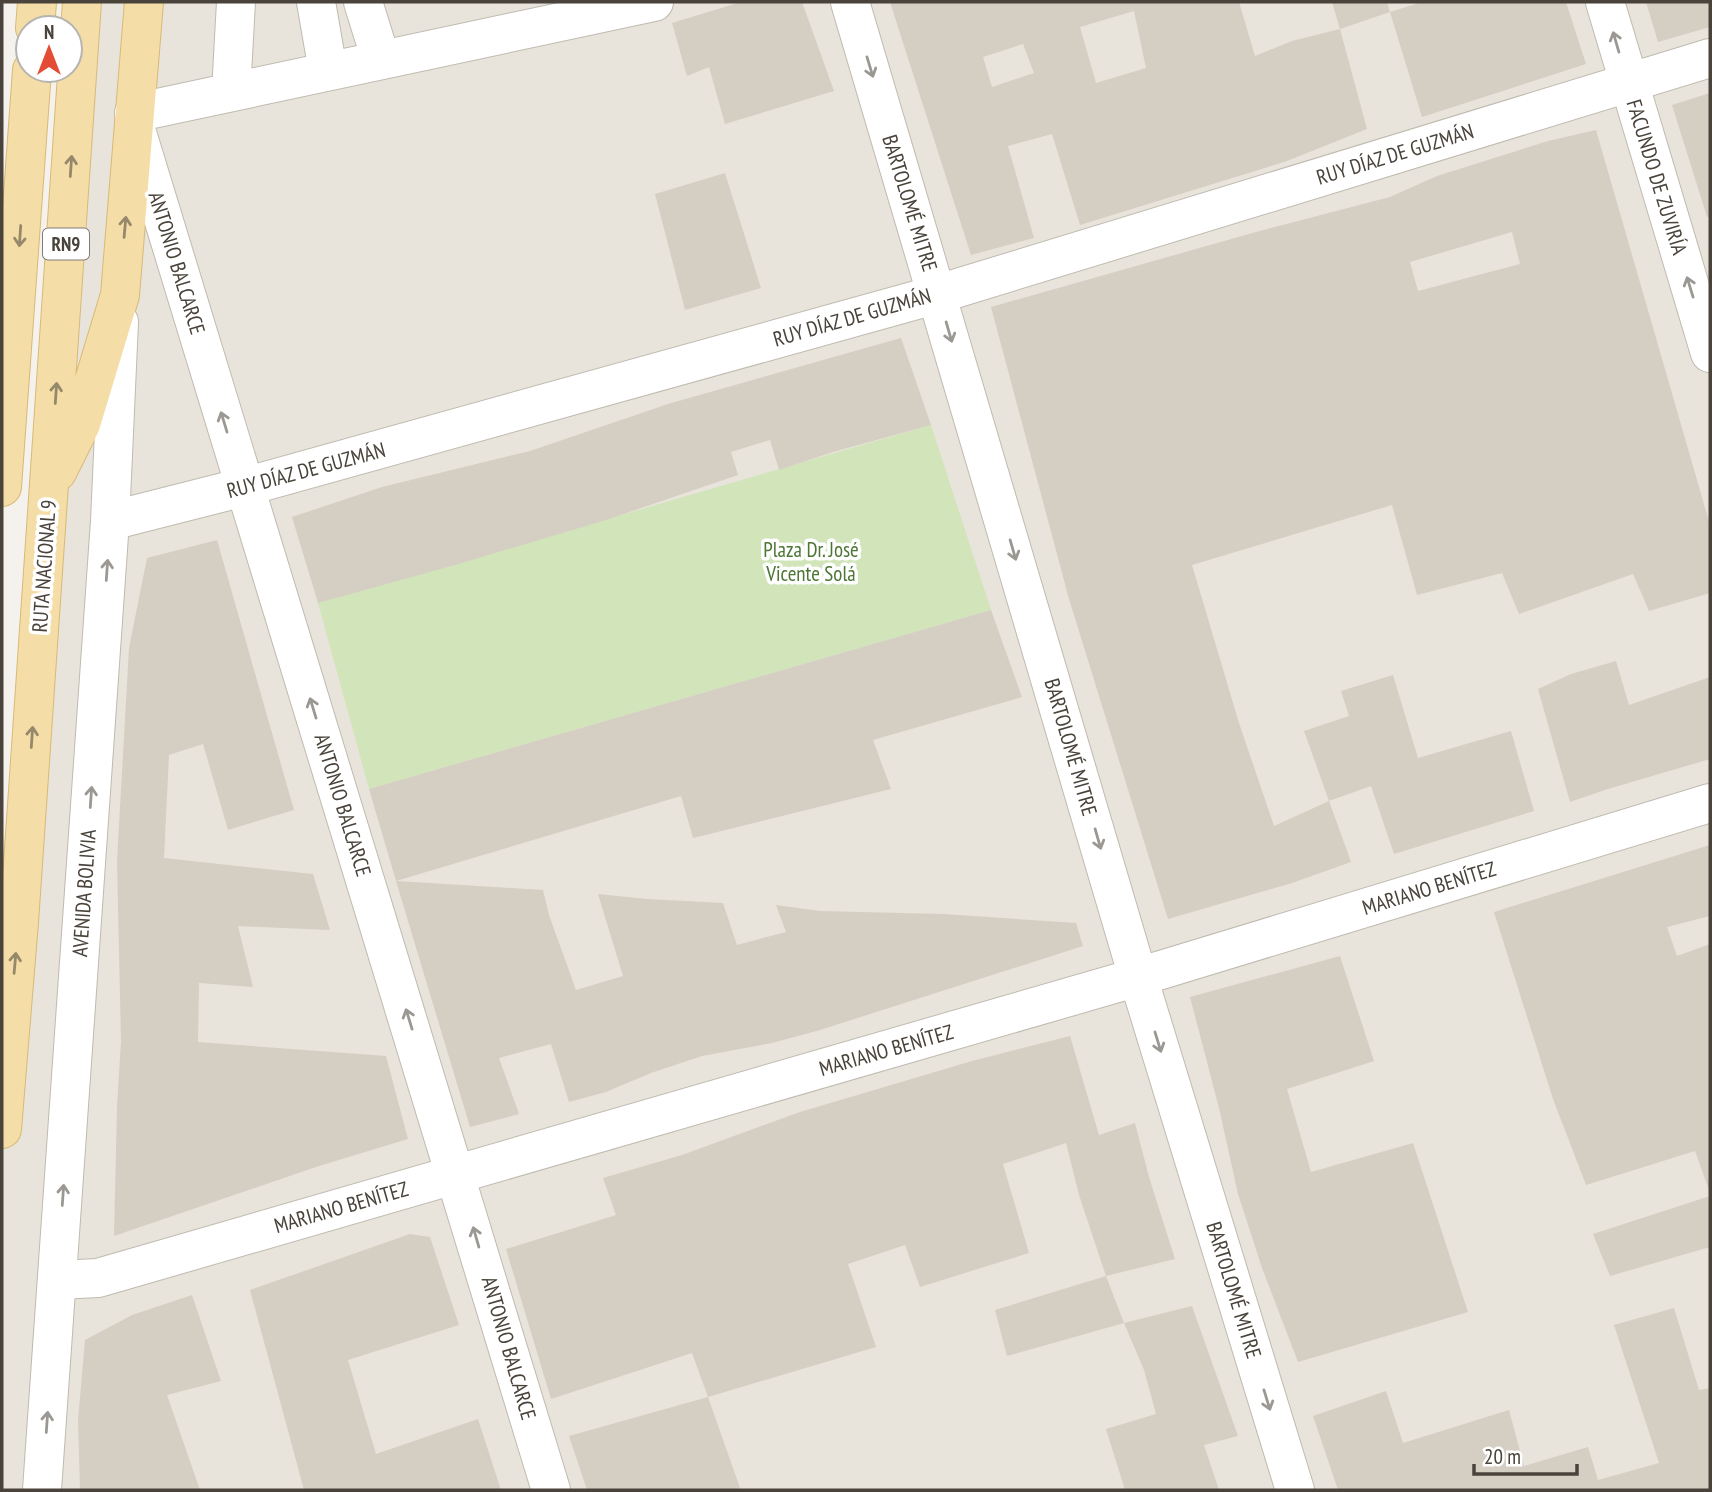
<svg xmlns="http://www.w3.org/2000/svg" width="1712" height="1492" font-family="'PT Sans Narrow',sans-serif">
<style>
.residential{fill:#e8e4db}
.green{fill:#d2e4ba}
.building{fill:#d5cec3;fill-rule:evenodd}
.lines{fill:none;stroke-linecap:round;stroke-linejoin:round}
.minor-casing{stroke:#c0bab0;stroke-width:40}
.major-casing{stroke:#d8ba77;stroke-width:40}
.minor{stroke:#fff;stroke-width:38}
.major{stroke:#f4dda6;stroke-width:38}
.oneway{stroke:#9b9893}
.oneway2{stroke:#96886b}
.labels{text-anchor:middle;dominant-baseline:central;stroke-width:7;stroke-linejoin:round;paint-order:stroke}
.shield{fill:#fff;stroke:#807b76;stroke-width:2}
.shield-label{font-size:19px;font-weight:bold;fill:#49433b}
.street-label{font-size:21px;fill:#49433b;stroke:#fff}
.park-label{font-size:21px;fill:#4d7533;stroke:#fff}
</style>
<rect width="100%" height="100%" fill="#f5f2ed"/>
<path class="residential" d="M102,2H1710V1490H2V862Z"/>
<path class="green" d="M931,425L991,610L369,789L318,603Z"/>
<path class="building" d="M741,2H802L834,91L725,124L709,67L687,76L672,23Z
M890,2H1239L1255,56L1292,41L1340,29L1367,129L1287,161L1080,225L1052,134L1008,146L1034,238L971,255ZM1134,11L1146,68L1096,83L1080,27ZM1023,44L1034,73L992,87L983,57Z
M1332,2H1387L1390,12L1340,29Z
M1422,2H1566L1586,64L1422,117L1390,12Z
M1646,2H1710V27L1658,42Z
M1710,93V216L1707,217L1672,105Z
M1596,130L1710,525V593L1649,611L1633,574L1519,614L1502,573L1417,595L1392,505L1192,565L1239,723L1274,826L1329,801L1351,862L1292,883L1168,919L1069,599L991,307L1256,232L1390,197L1437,176L1548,141ZM1512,232L1520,264L1418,291L1410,262Z
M725,173L761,288L685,310L655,194Z
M901,338L931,425L833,452L779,470L770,440L731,452L738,475L606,520L455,565L318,603L292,517L382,487L530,451L668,404Z
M217,540L294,810L228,830L203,744L169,755L164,858L313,874L330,930L238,926L253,987L199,983L198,1042L386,1056L408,1139L319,1166L114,1236L117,1106L121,1041L117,861L129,648L147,558Z
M991,610L1022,697L873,740L891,789L693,838L681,796L396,881L369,789Z
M1616,661L1629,705L1710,677V759L1608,789L1570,802L1538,689L1571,674Z
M1393,675L1418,758L1511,731L1534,811L1394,854L1371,786L1329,801L1304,731L1349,716L1341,691Z
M1710,845V916L1667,927L1677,956L1710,944V1193L1695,1151L1586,1185L1553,1099L1494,912Z
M396,881L543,890L549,915L576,990L623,976L598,894L647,899L723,903L737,945L786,932L776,905L820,911L943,914L1076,923L1083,946L820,1030L772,1043L702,1056L651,1073L606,1092L569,1102L551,1044L499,1058L519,1114L470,1127Z
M1340,956L1374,1061L1287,1089L1311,1172L1413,1143L1468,1312L1298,1362L1262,1268L1238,1194L1219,1108L1190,997Z
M1070,1036L1099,1135L1135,1123L1149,1177L1175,1259L1106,1276L1124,1323L1007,1356L995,1310L1106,1276L1079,1195L1066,1143L1003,1164L1029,1253L920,1287L905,1245L848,1264L876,1347L708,1397L692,1353L551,1399L506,1249L616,1215L603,1178L682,1155L800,1112L972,1061Z
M1710,1196V1247L1610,1276L1593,1234Z
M410,1234L430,1237L459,1325L348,1360L376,1454L478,1419L501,1490H304L250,1290Z
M192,1295L221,1381L167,1395L200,1490H80L78,1420L85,1340L132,1315Z
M1192,1306L1238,1436L1204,1445L1219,1490H1125L1106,1429L1156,1414L1144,1370L1124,1323Z
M1674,1308L1699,1390L1710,1388V1490H1338L1313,1416L1386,1391L1403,1443L1509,1410L1524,1466L1588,1447L1598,1480L1659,1463L1614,1325Z
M708,1397L740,1488L734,1490H587L569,1436Z"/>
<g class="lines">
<defs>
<path id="minor" d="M316,2L328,71
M363,2L381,60
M850,2L1138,977L1295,1490
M1605,2L1710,353
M231,92L236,2
M134,113L654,2
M134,123C271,579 416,1033 551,1490
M110,521L244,487L938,294L1710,58
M58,1280L98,1278L1138,977L1710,803
M42,1490L110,521L119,322"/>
<path id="major" d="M35,28L37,2
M57,472L81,424L120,295L144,2
M2,487L32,70
M2,1129L19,922L82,2"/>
</defs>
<use href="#minor" class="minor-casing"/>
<use href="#major" class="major-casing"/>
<use href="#minor" class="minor"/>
<use href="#major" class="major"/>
</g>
<defs><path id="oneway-shaft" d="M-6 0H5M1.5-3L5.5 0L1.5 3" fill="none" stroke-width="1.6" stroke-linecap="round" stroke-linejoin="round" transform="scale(1.75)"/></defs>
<g class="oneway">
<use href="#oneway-shaft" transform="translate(1616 42) rotate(-106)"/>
<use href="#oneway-shaft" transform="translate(870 67) rotate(73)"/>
<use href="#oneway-shaft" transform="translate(1690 287) rotate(-107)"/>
<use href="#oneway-shaft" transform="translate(949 332) rotate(74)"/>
<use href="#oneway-shaft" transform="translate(224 422) rotate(-107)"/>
<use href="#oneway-shaft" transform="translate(1013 550) rotate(74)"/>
<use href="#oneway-shaft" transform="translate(107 570) rotate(-86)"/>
<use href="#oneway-shaft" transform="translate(313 708) rotate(-107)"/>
<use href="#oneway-shaft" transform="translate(91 797) rotate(-86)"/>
<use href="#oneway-shaft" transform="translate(1098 839) rotate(74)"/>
<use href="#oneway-shaft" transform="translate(409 1019) rotate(-107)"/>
<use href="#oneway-shaft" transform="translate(1158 1042) rotate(73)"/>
<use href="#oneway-shaft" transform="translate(63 1195) rotate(-86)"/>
<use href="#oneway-shaft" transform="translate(476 1237) rotate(-106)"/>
<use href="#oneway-shaft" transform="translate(1267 1400) rotate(73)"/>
<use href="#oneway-shaft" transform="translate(47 1422) rotate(-86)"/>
</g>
<g class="oneway2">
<use href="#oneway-shaft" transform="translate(71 166) rotate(-86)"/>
<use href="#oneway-shaft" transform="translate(125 227) rotate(-85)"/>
<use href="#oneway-shaft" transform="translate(20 236) rotate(94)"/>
<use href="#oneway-shaft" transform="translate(56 393) rotate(-86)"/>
<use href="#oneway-shaft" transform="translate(32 737) rotate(-86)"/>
<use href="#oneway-shaft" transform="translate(15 963) rotate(-85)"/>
</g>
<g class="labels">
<rect class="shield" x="43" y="228.5" width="46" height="31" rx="5"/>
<g class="shield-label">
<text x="66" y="244">RN9</text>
</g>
<g class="street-label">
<text transform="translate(1395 154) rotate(-17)">RUY DÍAZ DE GUZMÁN</text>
<text transform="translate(1657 177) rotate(73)">FACUNDO DE ZUVIRÍA</text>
<text transform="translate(910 203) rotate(73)">BARTOLOMÉ MITRE</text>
<text transform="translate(177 263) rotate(73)">ANTONIO BALCARCE</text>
<text transform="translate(852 317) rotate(-16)">RUY DÍAZ DE GUZMÁN</text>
<text transform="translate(306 470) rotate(-15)">RUY DÍAZ DE GUZMÁN</text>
<text transform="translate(44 566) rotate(-86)">RUTA NACIONAL 9</text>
<text transform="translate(1071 747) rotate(74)">BARTOLOMÉ MITRE</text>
<text transform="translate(343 805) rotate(73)">ANTONIO BALCARCE</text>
<text transform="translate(1429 888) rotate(-17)">MARIANO BENÍTEZ</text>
<text transform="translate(84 893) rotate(-86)">AVENIDA BOLIVIA</text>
<text transform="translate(886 1050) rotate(-16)">MARIANO BENÍTEZ</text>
<text transform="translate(341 1207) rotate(-16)">MARIANO BENÍTEZ</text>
<text transform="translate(1234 1290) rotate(73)">BARTOLOMÉ MITRE</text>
<text transform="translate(509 1348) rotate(74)">ANTONIO BALCARCE</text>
</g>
<g class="park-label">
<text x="811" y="549">Plaza Dr. José<tspan x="811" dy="24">Vicente Solá</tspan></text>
</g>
</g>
<rect width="1712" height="1492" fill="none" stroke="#49433b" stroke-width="7"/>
<g transform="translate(49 49)"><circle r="33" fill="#ffffff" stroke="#b6b4b1" stroke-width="2"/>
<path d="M0-5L12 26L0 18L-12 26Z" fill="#e44d35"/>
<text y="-10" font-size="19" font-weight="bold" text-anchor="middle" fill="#49433b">N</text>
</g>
<path d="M1474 1464v10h103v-10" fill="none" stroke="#49433b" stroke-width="3.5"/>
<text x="1484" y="1464" font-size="21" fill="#49433b" stroke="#ffffff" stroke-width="5" paint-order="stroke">20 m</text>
</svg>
